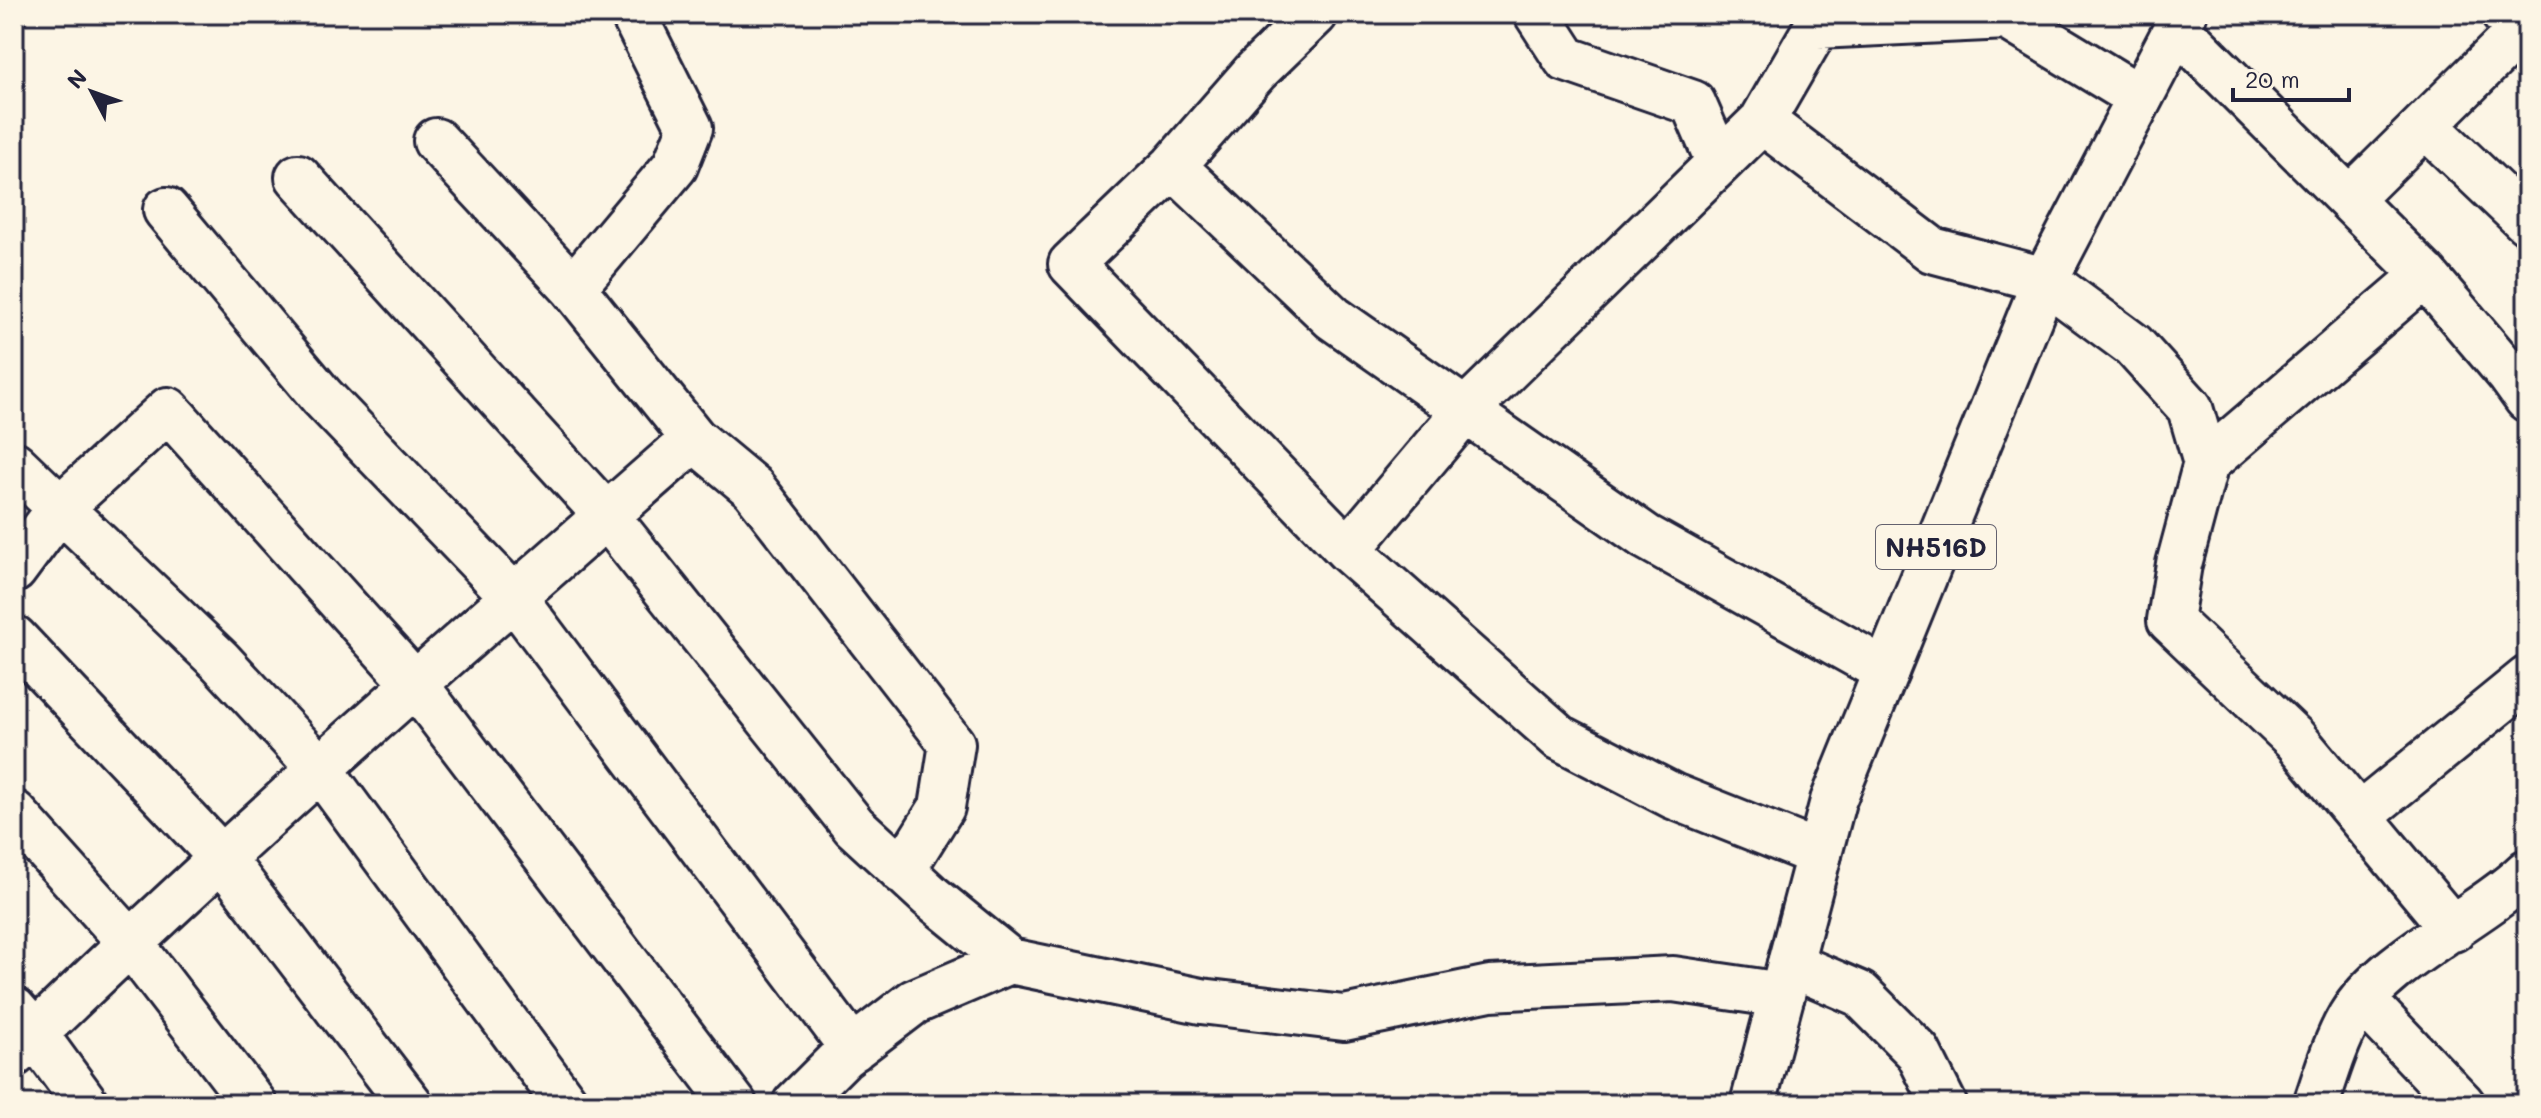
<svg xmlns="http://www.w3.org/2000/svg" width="2541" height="1118" font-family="Mali,sans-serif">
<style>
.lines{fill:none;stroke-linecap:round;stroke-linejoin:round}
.minor-casing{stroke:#22223b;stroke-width:50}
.trunk-casing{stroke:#22223b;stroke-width:50}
.path{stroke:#22223b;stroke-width:5;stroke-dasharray:6 6;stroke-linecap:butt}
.minor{stroke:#fcf5e5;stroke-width:44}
.trunk{stroke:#fcf5e5;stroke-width:44}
.labels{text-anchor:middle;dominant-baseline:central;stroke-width:6;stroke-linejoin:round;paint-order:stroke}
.shield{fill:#fcf5e5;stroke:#63616e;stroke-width:2}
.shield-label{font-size:26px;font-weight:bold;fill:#22223b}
</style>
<rect width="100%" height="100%" fill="#fcf5e5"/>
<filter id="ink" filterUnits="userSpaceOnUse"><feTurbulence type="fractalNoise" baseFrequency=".0125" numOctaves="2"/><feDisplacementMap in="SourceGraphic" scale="16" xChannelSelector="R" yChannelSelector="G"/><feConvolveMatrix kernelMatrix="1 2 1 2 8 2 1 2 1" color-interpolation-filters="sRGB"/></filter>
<g filter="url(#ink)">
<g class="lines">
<defs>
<path id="minor" d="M1315,14L1256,71L1173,166L1071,264L1348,550L1559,737L1673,796L1819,854
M1537,14L1566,59L1693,103L1719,163
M2176,27L2425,275L2509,374L2527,399
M1762,121L1817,26L2007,17L2139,97
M2425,125L2527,222
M436,141L573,288L694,439L753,488L952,744L942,807L902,871
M1173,166L1333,318L1646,537L1886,671
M298,177L606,515L854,826L930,896L1010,961L1201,1001L1344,1018L1490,988L1673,979L1782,995
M2350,199L2524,27L2504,14
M166,210L322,397L513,596L853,1049
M573,288L675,166L690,128L633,14
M2206,463L2425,275
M14,464L220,661L321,770L566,1104
M1348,550L1465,411L1762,121L1932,250L2045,280L2133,345L2190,408L2206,463L2179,564L2170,620L2295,739L2453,929
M14,570L60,508L168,410L415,684L734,1104
M14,638L222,858L410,1104
M14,813L129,941L254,1104
M2359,816L2527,679
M1790,964L1860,994L1918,1052L1944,1104
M2364,1001L2462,1104
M14,1010L35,1034L86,1104
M14,1054C233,841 464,640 694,439
M795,1104L843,1056L914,1002L1010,961
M2316,1104C2326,1075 2335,1043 2350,1017C2385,959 2476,920 2527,872"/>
<path id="trunk" d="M1753,1104L1833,801L2045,280L2184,14"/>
</defs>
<use href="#minor" class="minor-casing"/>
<use href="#trunk" class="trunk-casing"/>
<path class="path" d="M14,35L32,14"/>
<use href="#minor" class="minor"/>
<use href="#trunk" class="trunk"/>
</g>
</g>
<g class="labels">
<rect class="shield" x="1876" y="525" width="120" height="44" rx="6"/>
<g class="shield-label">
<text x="1936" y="547">NH516D</text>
</g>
</g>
<rect width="2541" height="1118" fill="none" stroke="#fcf5e5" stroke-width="48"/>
<rect x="24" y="24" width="2493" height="1070" fill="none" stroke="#22223b" stroke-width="3" filter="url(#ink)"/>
<g transform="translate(92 92) rotate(311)" stroke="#fcf5e5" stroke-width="6" paint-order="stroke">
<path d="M0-6L14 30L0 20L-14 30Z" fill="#22223b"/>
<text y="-12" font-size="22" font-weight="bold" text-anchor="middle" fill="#22223b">N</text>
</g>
<path d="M2233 88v12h116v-12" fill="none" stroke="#22223b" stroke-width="4"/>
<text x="2245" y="88" font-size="24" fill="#22223b" stroke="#fcf5e5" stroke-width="6" paint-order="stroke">20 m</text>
</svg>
